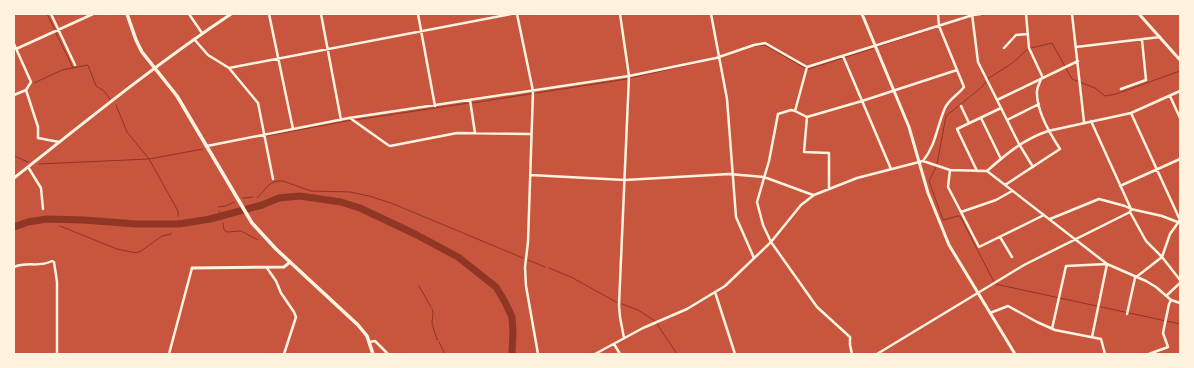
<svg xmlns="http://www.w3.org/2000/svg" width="1194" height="368" font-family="'Varela Round',sans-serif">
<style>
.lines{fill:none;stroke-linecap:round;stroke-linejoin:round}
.stream{stroke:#8f3625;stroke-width:1}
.river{stroke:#8f3625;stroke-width:7}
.minor{stroke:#fff3e0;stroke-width:2.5}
.tertiary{stroke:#fff3e0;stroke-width:3}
.secondary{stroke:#fff3e0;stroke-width:3}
.primary{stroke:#fff3e0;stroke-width:3.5}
</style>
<rect width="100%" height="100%" fill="#c8553d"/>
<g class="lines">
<path class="stream" d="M47,14L55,30
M981,15L991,14
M56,33L73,68
M754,46L765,45L803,67L809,69L938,27
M1031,48L1052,43L1072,79L1095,88L1105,96L1116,94L1180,71
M630,78L719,58
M34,83L62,70L88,65L96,86L104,91L110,99
M472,103L627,79
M116,105L127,132L149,159L178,211V216
M355,120L469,103
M266,136L352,120
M14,156L28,162
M39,164L149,159L203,149
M937,164L946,116L982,87L989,78L1011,64L1028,49
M936,167L929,181L943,220L958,216H960L995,284L1180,324
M243,198L253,197
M257,198C267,189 268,180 283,181L311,191L350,192L369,196L391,203L523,258
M218,207L226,206L234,202
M219,211L221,220
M179,220V224
M223,223L224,230L227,232L241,231L258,240
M171,224V227
M60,226L117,249L136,253L141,251L162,236L171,234V233
M528,260L545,267
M549,268L571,277L618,303
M419,286L431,307
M622,304L638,310L655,321
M432,309L433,312L432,323L437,340L438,339
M657,324L677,354
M439,342L445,354"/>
<path class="river" d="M14,227L28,222L47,219L84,220L136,224H179L210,219L262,205L279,198L289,197L300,196L341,202L360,208L415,234L458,257L496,287L505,302L512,317L513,332L512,354"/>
<path class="minor" d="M51,14L75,65
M189,14L202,33
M269,14L293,129
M321,14L341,120
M418,14L435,106
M517,14L533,91L528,242L525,267L526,286L538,354
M620,14L629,76L619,305L620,317L624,338
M711,14L727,99L736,217L754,258
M972,14L978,62L1019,144L1033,167
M1026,14L1029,48L1043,78
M1072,14L1084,122
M194,39L208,55L229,68L258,103L273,179
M14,44L31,82L26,90L14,95
M1076,47L1160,37
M1004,48L1016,35L1028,34
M16,49L93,14
M843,56L891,169
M807,67L795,111L791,110L778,114L769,161L757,202L763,225L771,242L817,307L850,337V345L852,354
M229,68L511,14
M1121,89L1146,80L1142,40
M26,90L38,127V138L59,142
M1170,96L1180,118
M470,100L475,133
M997,100L1078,61
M961,106L969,123
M795,111L807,117L862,101L957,70
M807,117L804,152L829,153V189
M350,118L388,145L390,146L457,133L531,134
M981,118L1001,159
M1007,120L1039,104
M1091,121L1131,209L1130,212L1146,241L1162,257L1180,280
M207,146L349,118L629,76L716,58L754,45L765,43L807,67L973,15L981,14
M923,161C936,145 937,126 945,108C949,99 958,95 964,87L939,26L938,14
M28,167L41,188L43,209
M950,170L948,187L961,212L996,200L1012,191
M977,171L957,129L1001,108
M987,171L1107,264L1146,281L1156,287L1171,300L1180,303
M530,175L625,180L729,174L764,177L813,195
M1005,185L1060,149C1050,134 1036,109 1037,91C1037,87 1040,83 1041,79
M1120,186L1180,159
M961,212L979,247L1044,215
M1050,219L1099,199L1125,206L1131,209L1162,216L1180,223
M1000,237L1012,257
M14,267C28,261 38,268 52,261L54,262L57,282V354
M267,268L276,281L281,293L294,312L296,317L284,354
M715,292L735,354
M1166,296L1180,283
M990,313L1008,306L1037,322L1055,330L1101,339L1105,354
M1127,314L1135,278L1162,257L1170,234L1180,220L1131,113
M1052,329L1066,266L1107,264L1092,337
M369,342L375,341L388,354
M614,344L620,354
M169,354L192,268
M595,354L643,328L687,309L725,286L771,242L801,205L814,195L857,178L923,161L950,170L987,171C1006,154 1024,139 1048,131L1131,113L1180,91
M877,354L1024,265L1130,212
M1149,354L1168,347L1163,333L1169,304L1171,300"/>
<path class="tertiary" d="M192,268L284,267L290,262"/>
<path class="secondary" d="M862,14L909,127L928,193L949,245L1015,354
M1139,14L1180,60
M14,178C85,122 156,64 231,14"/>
<path class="primary" d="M127,14L136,40L142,52L177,96L252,223L276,249L358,325L367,336L373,354"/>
</g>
<rect width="1194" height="368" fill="none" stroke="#fff3e0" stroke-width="30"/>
</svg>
